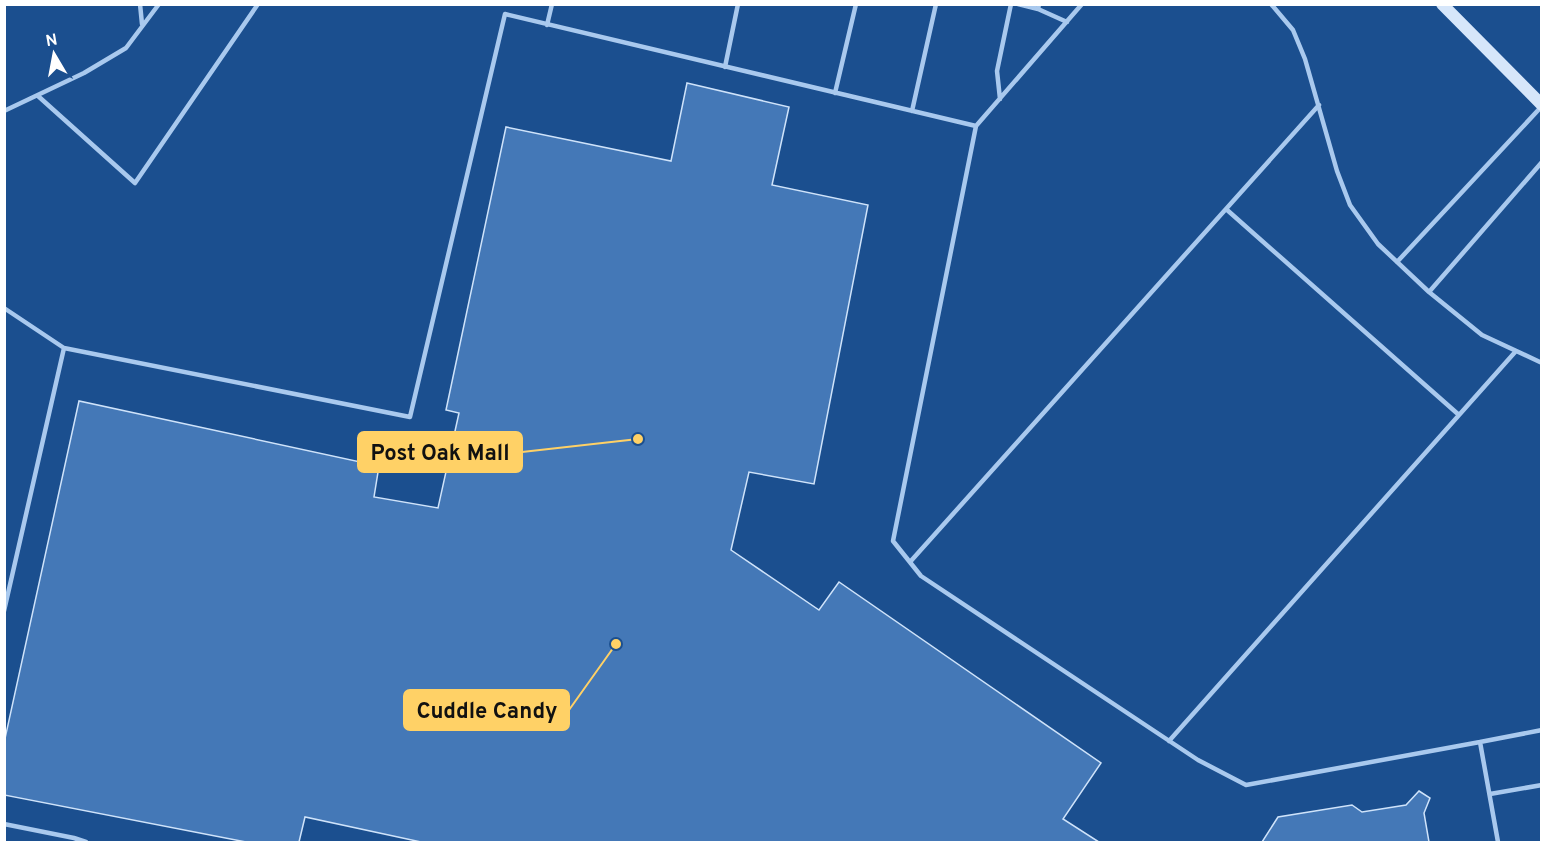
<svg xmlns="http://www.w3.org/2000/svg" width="1546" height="847" font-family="Overpass,sans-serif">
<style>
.building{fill:#4478b7;stroke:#cfe3fa;stroke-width:1.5}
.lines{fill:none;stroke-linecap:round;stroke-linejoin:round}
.service{stroke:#a9c9ee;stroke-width:4.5}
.secondary{stroke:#d6e6fa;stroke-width:12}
.leader{fill:none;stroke:#ffd166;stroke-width:2}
.callout-dot{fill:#ffd166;stroke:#1b4f8f;stroke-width:2}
.callout{fill:#ffd166;stroke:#ffd166;stroke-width:2}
.callout-label{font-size:22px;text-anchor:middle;font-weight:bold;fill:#111}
</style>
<rect width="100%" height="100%" fill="#1b4f8f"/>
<path class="building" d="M687,83L789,107L772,185L868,205L814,484L749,472L731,550L819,610L839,582L1101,763L1063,819L1099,842H421L305,817L299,842H246L4,795V743L79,401L379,466L374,497L438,508L459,413L446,410L506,127L671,161Z
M1419,791L1430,798L1424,813L1429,842H1262L1278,817L1352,805L1362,812L1406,805Z"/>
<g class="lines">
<path class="service" d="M140,4L142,24
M1018,4L1038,9L1039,4
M1271,4L1293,30L1305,59L1337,171L1350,205L1378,244L1429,292L1482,335L1542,363
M1038,9L1067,22
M547,25L552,4
M725,67L738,4
M835,93L856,4
M38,96L135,183L258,4
M1000,99L997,71L1011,4
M4,111L84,73L126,48L159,4
M912,111L936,4
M976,126L1082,4
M1226,209L1459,415
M1397,262L1542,106
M1429,292L1542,162
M4,308L64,348L410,417L505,14L976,126L893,541L921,576L1198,760L1246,785L1480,742L1498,842
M910,562L1319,105
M4,611L64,348
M1169,741L1516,351
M1480,742L1542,730
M1490,794L1542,785
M4,824L74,838L86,842"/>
<path class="secondary" d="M1442,4L1542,105"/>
</g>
<path class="leader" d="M638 439L522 452M616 644L569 710"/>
<g class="callout-dot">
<circle cx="638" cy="439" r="6"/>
<circle cx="616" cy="644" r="6"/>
</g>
<g class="callout">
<rect x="358" y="432" width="164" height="40" rx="6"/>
<rect x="404" y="690" width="165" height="40" rx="6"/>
</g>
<g class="callout-label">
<text x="440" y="460">Post Oak Mall</text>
<text x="487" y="718">Cuddle Candy</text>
</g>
<rect width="1546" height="847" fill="none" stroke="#ffffff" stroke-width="12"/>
<g transform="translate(54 54) rotate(350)" stroke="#1b4f8f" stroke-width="4.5" paint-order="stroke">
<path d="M0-4.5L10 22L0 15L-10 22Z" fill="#ffffff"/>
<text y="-9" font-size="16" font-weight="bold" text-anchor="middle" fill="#ffffff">N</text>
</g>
</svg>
